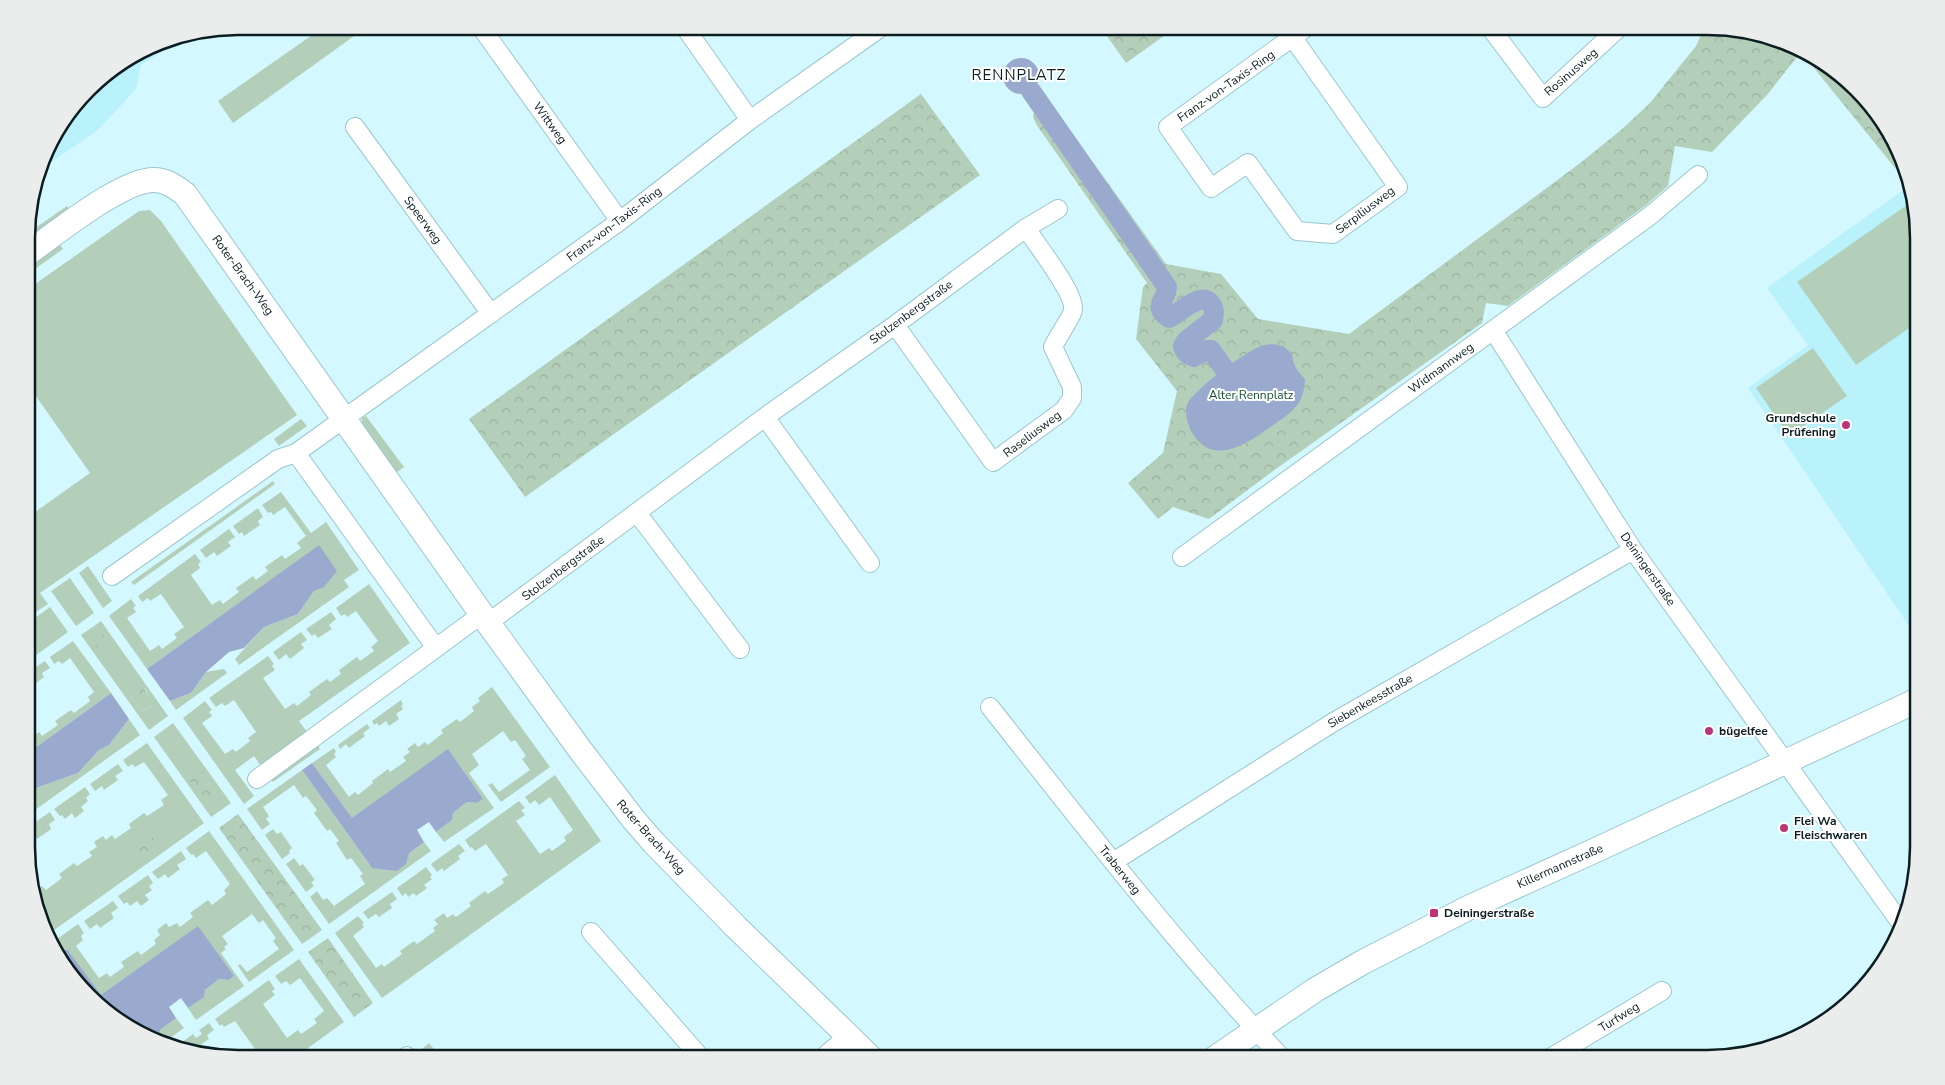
<svg xmlns="http://www.w3.org/2000/svg" width="1945" height="1085" font-family="'Nunito Sans',sans-serif">
<style>
.built{fill:#baf2fb}
.grass{fill:#b3cfb9;fill-rule:evenodd}
.forest{fill:url(#forest-crowns)}
.water{fill:#9aaacf}
.lines{fill:none;stroke-linecap:round;stroke-linejoin:round}
.canal{stroke:#9aaacf;stroke-width:20}
.street-casing{stroke:#9ac6cd;stroke-width:20}
.secondary-casing{stroke:#9ac6cd;stroke-width:26}
.street{stroke:#fff;stroke-width:18}
.secondary{stroke:#fff;stroke-width:24}
.poi-dot{fill:#ba3578;stroke:#fff;stroke-width:2}
.labels{text-anchor:middle;dominant-baseline:central;stroke-width:4;stroke-linejoin:round;paint-order:stroke}
.street-label{font-size:12px;fill:#0b1d20;stroke:#fff}
.park-label{font-size:12px;fill:#14502b;stroke:#fff}
.poi-label{font-size:12px;font-weight:bold;fill:#0b1d20;stroke:#fff;text-anchor:start}
.quarter-label{font-size:15px;letter-spacing:1px;fill:#0b1d20;stroke:#fff}
.rim{fill:none;stroke:#0b1d20;stroke-width:2.5}
</style>
<defs>
<pattern id="forest-crowns" width="20" height="18" patternUnits="userSpaceOnUse" patternTransform="scale(1.25)"><rect width="20" height="18" fill="#b3cfb9"/><path d="M2 6a3 3 0 1 1 6 0M12 15a3 3 0 1 1 6 0" fill="none" stroke="#99b19f"/></pattern>
</defs>
<rect width="100%" height="100%" fill="#d4f8ff"/>
<path class="built" d="M169,40L172,45L141,65L136,89L98,130L41,169L48,144L98,79L157,42Z
M1910,185L1918,224V639L1748,388L1808,345L1767,288Z"/>
<path class="grass" d="M325,26H368L233,123L218,101Z
M1914,200L1918,224V322L1856,365L1797,282Z
M67,206L71,212L28,242V233Z
M150,210L161,221L297,415L40,593L48,604L36,612L31,605L28,607V517L90,473L28,385V289L139,211Z
M59,243L63,249L28,274V265Z
M1813,348L1847,396L1789,436L1756,388Z
M366,416L404,467L396,473L362,427V418Z
M301,419L307,426L279,446L274,439Z
M273,481L275,484L134,585L131,582Z
M281,492L311,533L326,522L359,570L344,580L349,587L239,665L235,659L264,627L298,614L314,591L324,586L319,546L147,669L109,616L131,599L136,606L133,608L136,612L127,618L150,651L159,645L162,649L177,638L174,634L184,627L161,594L150,601L148,598L142,602L138,596L195,554L201,562L198,564L200,568L191,575L212,605L220,600L223,604L239,592L236,588L253,576L256,580L268,571L265,567L282,555L285,559L301,548L297,543L306,536L285,507L273,515L271,512L268,513L262,505Z
M258,508L263,517L258,521L260,525L244,536L242,532L239,534L233,526Z
M229,529L235,537L228,542L231,546L217,556L214,552L206,558L200,550Z
M88,566L112,601L103,608L79,573Z
M70,578L94,613L76,626L51,591Z
M369,584L410,643L299,721L307,732L261,766L254,756L235,770L254,796L244,804L183,718L205,701L212,710L209,712L212,716L202,723L225,754L233,749L236,752L250,741L248,738L256,732L234,700L225,706L222,703L216,707L209,698L268,656L274,664L272,666L275,670L263,678L285,709L294,703L297,706L311,695L309,692L327,679L330,682L341,674L339,670L357,657L360,661L374,651L371,647L378,641L356,611L347,617L345,614L341,616L336,608Z
M50,607L68,632L28,661V623Z
M331,612L336,619L329,625L332,629L318,638L315,634L312,636L306,629Z
M101,621L168,716L149,730L81,635ZM145,688L148,697L153,702L151,706L142,711L139,710L137,703L131,696Z
M301,632L307,640L301,644L304,648L290,659L286,654L279,660L273,652Z
M73,641L111,693L28,753V734L29,733L32,737L39,732L42,736L58,725L55,721L71,710L74,713L90,701L88,697L94,692L70,658L62,664L59,661L54,664L50,657Z
M45,661L50,668L42,673L44,677L31,687L28,683V672Z
M224,669L227,673L176,710L170,701L191,693L206,672Z
M492,687L550,767L501,802L488,785L492,783L499,792L530,770L522,759L526,756L515,740L511,742L503,731L472,754L479,765L469,773L494,808L444,842L436,832L452,820L453,813L467,802L477,803L483,798L352,819L312,763L334,748L336,752L334,754L336,757L326,765L349,797L355,792L358,795L373,783L372,781L388,769L390,772L406,761L403,757L410,752L407,749L415,743L418,747L425,742L428,745L443,733L441,730L457,719L460,722L474,711L472,707L480,701L478,698Z
M401,700L403,704L401,706L403,709L396,714L399,719L389,726L386,721L379,726L377,723L374,725L372,721Z
M129,719L140,735L28,815V791L78,773L99,750L109,745Z
M173,723L231,803L211,817L154,737Z
M367,724L370,728L363,733L365,736L349,748L346,744L340,749L338,745Z
M147,743L204,823L50,933L32,884L36,890L42,886L46,890L62,878L59,874L74,863L77,866L92,856L89,852L97,847L94,842L103,836L106,840L112,835L115,839L131,828L129,824L144,813L147,816L164,805L161,800L168,795L144,762L135,767L132,764L128,767L123,760Z
M318,745L320,749L273,782L271,779Z
M118,764L123,771L115,776L118,780L104,790L102,786L95,791L90,784Z
M302,770L372,868L406,864L408,853L424,842L431,851L329,924L310,897L317,891L323,900L327,898L334,906L365,884L360,876L363,874L351,858L347,860L336,843L339,841L330,829L327,831L314,813L317,810L306,796L303,798L294,785L263,807L269,816L266,819L270,824L262,830L247,809Z
M555,775L601,841L382,998L335,933L358,916L364,923L362,924L364,927L353,936L376,968L382,964L384,967L402,954L400,951L414,941L417,944L435,931L433,928L438,924L434,920L444,913L447,918L453,914L456,917L471,906L469,903L485,891L488,894L504,883L502,879L508,875L486,844L475,851L472,847L470,848L465,840L519,801L525,808L521,810L525,815L516,821L540,854L549,848L552,851L566,841L564,837L573,830L550,797L539,805L535,800L530,804L525,797Z
M85,787L90,794L86,798L88,801L81,807L84,811L75,818L72,813L65,819L62,815L60,816L54,809Z
M50,812L55,820L49,824L51,829L37,839L34,835L28,839V827Z
M273,829L277,834L281,832L292,848L289,851L290,853L282,859L265,835Z
M209,831L294,950L249,982L238,966L240,964L247,972L279,949L273,941L276,938L263,920L259,923L252,914L222,936L228,944L224,947L226,949L221,953L244,986L196,1020L188,1008L203,997L205,990L219,979L229,980L234,976L100,995L67,949L58,955L53,942L78,924L84,933L81,936L83,940L76,946L99,978L107,973L110,977L124,967L121,962L138,951L141,955L156,944L154,940L160,935L157,930L166,923L169,927L177,923L180,927L193,917L190,913L208,900L212,905L226,894L224,890L230,884L206,851L196,858L193,854L191,855L186,848Z
M459,844L465,851L458,856L460,859L444,871L442,868L437,872L431,864Z
M181,851L186,859L177,865L180,869L168,878L165,874L158,879L152,872Z
M294,858L300,866L303,864L315,880L311,882L314,886L306,892L286,864Z
M426,867L432,875L430,877L432,879L424,885L427,888L416,896L414,893L408,897L406,893L402,896L397,888Z
M148,875L153,883L149,886L152,890L145,895L149,900L141,906L137,901L130,906L127,902L124,904L118,896Z
M392,892L397,899L390,904L392,908L379,917L376,914L368,919L363,912Z
M113,901L118,908L111,913L114,918L100,928L97,924L90,929L84,921Z
M299,959L344,1022L293,1059H249L258,1053L235,1021L224,1027L222,1024L220,1026L215,1019L269,980L275,989L272,991L275,995L263,1004L287,1038L298,1030L301,1034L317,1023L314,1019L324,1011L300,978L290,985L286,981L281,984L275,976Z
M176,1018L184,1028L163,1043L158,1041L160,1030Z
M209,1023L214,1030L207,1035L209,1039L196,1048L193,1045L186,1050L181,1043L193,1034L196,1038L202,1034L199,1030Z"/>
<path class="forest" d="M1100,26H1178L1126,63Z
M1705,26L1762,34L1813,54L1883,121L1909,176L1904,179L1801,52L1767,95L1712,152L1675,146L1668,186L1645,206L1508,306L1486,303L1482,323L1273,471L1209,519L1173,507L1158,519L1128,483L1163,453L1177,391L1136,339L1143,287L1147,283L1036,124L1033,115C1036,110 1044,105 1050,105L1055,109L1166,264L1221,274L1258,319L1349,334L1579,164L1621,130L1650,103L1696,46Z
M921,94L980,175L525,497L469,419Z
M101,632L112,646L102,654L91,639Z
M137,684L143,685L148,697L153,702L152,705L142,711L139,710L137,703L131,696L133,687Z
M202,771L218,793L205,803L189,780Z
M238,814L322,930L302,944L219,828Z
M149,833L158,845L138,861L128,848Z
M328,938L373,1003L354,1017L308,952Z
M429,1043L442,1059H416L414,1056Z"/>
<path class="water" d="M1003 76a18 18 0 1 1 36 0a18 18 0 1 1-36 0Z
M1272,344L1283,346L1292,354C1293,365 1297,371 1305,379C1304,405 1292,412 1272,426C1247,443 1213,469 1191,431C1188,424 1184,412 1187,405C1193,390 1245,352 1261,346C1265,345 1269,344 1272,344Z
M319,545L337,571L324,587L314,591L298,614L264,627L244,648L229,652L206,672L191,693L170,701L147,669Z
M111,693L129,719L109,745L99,750L78,773L28,791V753Z
M448,749L483,799L477,803L467,802L453,813L452,820L436,832L429,822L417,830L424,842L409,853L406,864L397,871L372,868L302,770L312,763L352,818Z
M198,926L234,976L229,980L219,979L205,990L204,997L188,1008L181,998L169,1007L176,1018L160,1030L158,1041L132,1031L62,965L58,955L67,949L101,995Z"/>
<g class="lines">
<path class="canal" d="M1031,91L1167,287C1167,301 1151,306 1169,318C1180,313 1201,290 1211,304C1215,309 1214,314 1213,320L1186,341L1183,346C1185,353 1188,355 1194,357L1207,350H1211L1225,370"/>
<defs>
<path id="street" d="M480,26L620,221
M684,26L750,120
M1489,26L1543,98L1621,26
M1293,38L1398,187L1333,234L1297,231L1248,163L1211,188L1168,127L1308,26
M355,127L491,314
M895,325L993,462L1064,410L1072,398V387L1053,347C1057,337 1073,316 1073,309C1075,293 1036,244 1026,228
M1493,330L1633,550L1900,922
M765,417L870,563
M637,513L740,649
M1182,557L1651,215L1698,175
M112,576L278,459L296,453
M482,614L436,648L296,453L620,221L750,120L883,26
M488,623L765,417L895,325L1026,228L1058,209
M990,707C1084,826 1178,947 1282,1058
M257,779L436,648
M1113,862L1332,723L1633,550
M591,932L702,1059
M407,1056L410,1059
M1550,1058L1662,991
M821,1059L848,1036"/>
<path id="secondary" d="M28,253C57,233 121,180 154,180C167,180 175,187 185,194L488,623L581,751L634,820L654,843L736,927L872,1059
M1215,1058L1315,990L1363,962L1470,907L1596,850L1918,700"/>
</defs>
<use href="#street" class="street-casing"/>
<use href="#secondary" class="secondary-casing"/>
<use href="#street" class="street"/>
<use href="#secondary" class="secondary"/>
</g>
<g class="poi-dot">
<circle cx="1846" cy="425" r="5"/>
<circle cx="1709" cy="731" r="5"/>
<circle cx="1784" cy="828" r="5"/>
<rect x="1429" y="908" width="10" height="10" rx="2.5"/>
</g>
<g class="labels">
<g class="street-label">
<text transform="translate(1571 72) rotate(-41)">Rosinusweg</text>
<text transform="translate(1226 86) rotate(-35)">Franz-von-Taxis-Ring</text>
<text transform="translate(550 123) rotate(54)">Wittweg</text>
<text transform="translate(1365 210) rotate(-37)">Serpiliusweg</text>
<text transform="translate(423 220) rotate(54)">Speerweg</text>
<text transform="translate(614 224) rotate(-37)">Franz-von-Taxis-Ring</text>
<text transform="translate(243 275) rotate(54)">Roter-Brach-Weg</text>
<text transform="translate(911 312) rotate(-36)">Stolzenbergstraße</text>
<text transform="translate(1441 368) rotate(-36)">Widmannweg</text>
<text transform="translate(1032 434) rotate(-37)">Raseliusweg</text>
<text transform="translate(563 568) rotate(-37)">Stolzenbergstraße</text>
<text transform="translate(1648 569) rotate(55)">Deiningerstraße</text>
<text transform="translate(1370 701) rotate(-30)">Siebenkeesstraße</text>
<text transform="translate(651 837) rotate(48)">Roter-Brach-Weg</text>
<text transform="translate(1560 866) rotate(-24)">Killermannstraße</text>
<text transform="translate(1120 870) rotate(51)">Traberweg</text>
<text transform="translate(1619 1017) rotate(-32)">Turfweg</text>
</g>
<g class="park-label">
<text x="1251" y="395">Alter Rennplatz</text>
</g>
<g class="poi-label">
<text x="1836" y="418" text-anchor="end">Grundschule<tspan x="1836" dy="14">Prüfening</tspan></text>
<text x="1719" y="731">bügelfee</text>
<text x="1794" y="821">Flei Wa<tspan x="1794" dy="14">Fleischwaren</tspan></text>
<text x="1444" y="913">Deiningerstraße</text>
</g>
<g class="quarter-label">
<text x="1019" y="75">RENNPLATZ</text>
</g>
</g>
<path d="M0 0H1945V1085H0ZM238 35H1707A203 203 0 0 1 1910 238V847A203 203 0 0 1 1707 1050H238A203 203 0 0 1 35 847V238A203 203 0 0 1 238 35Z" fill="#ebeded" fill-rule="evenodd"/>
<path class="rim" d="M238 35H1707A203 203 0 0 1 1910 238V847A203 203 0 0 1 1707 1050H238A203 203 0 0 1 35 847V238A203 203 0 0 1 238 35Z"/>
</svg>
